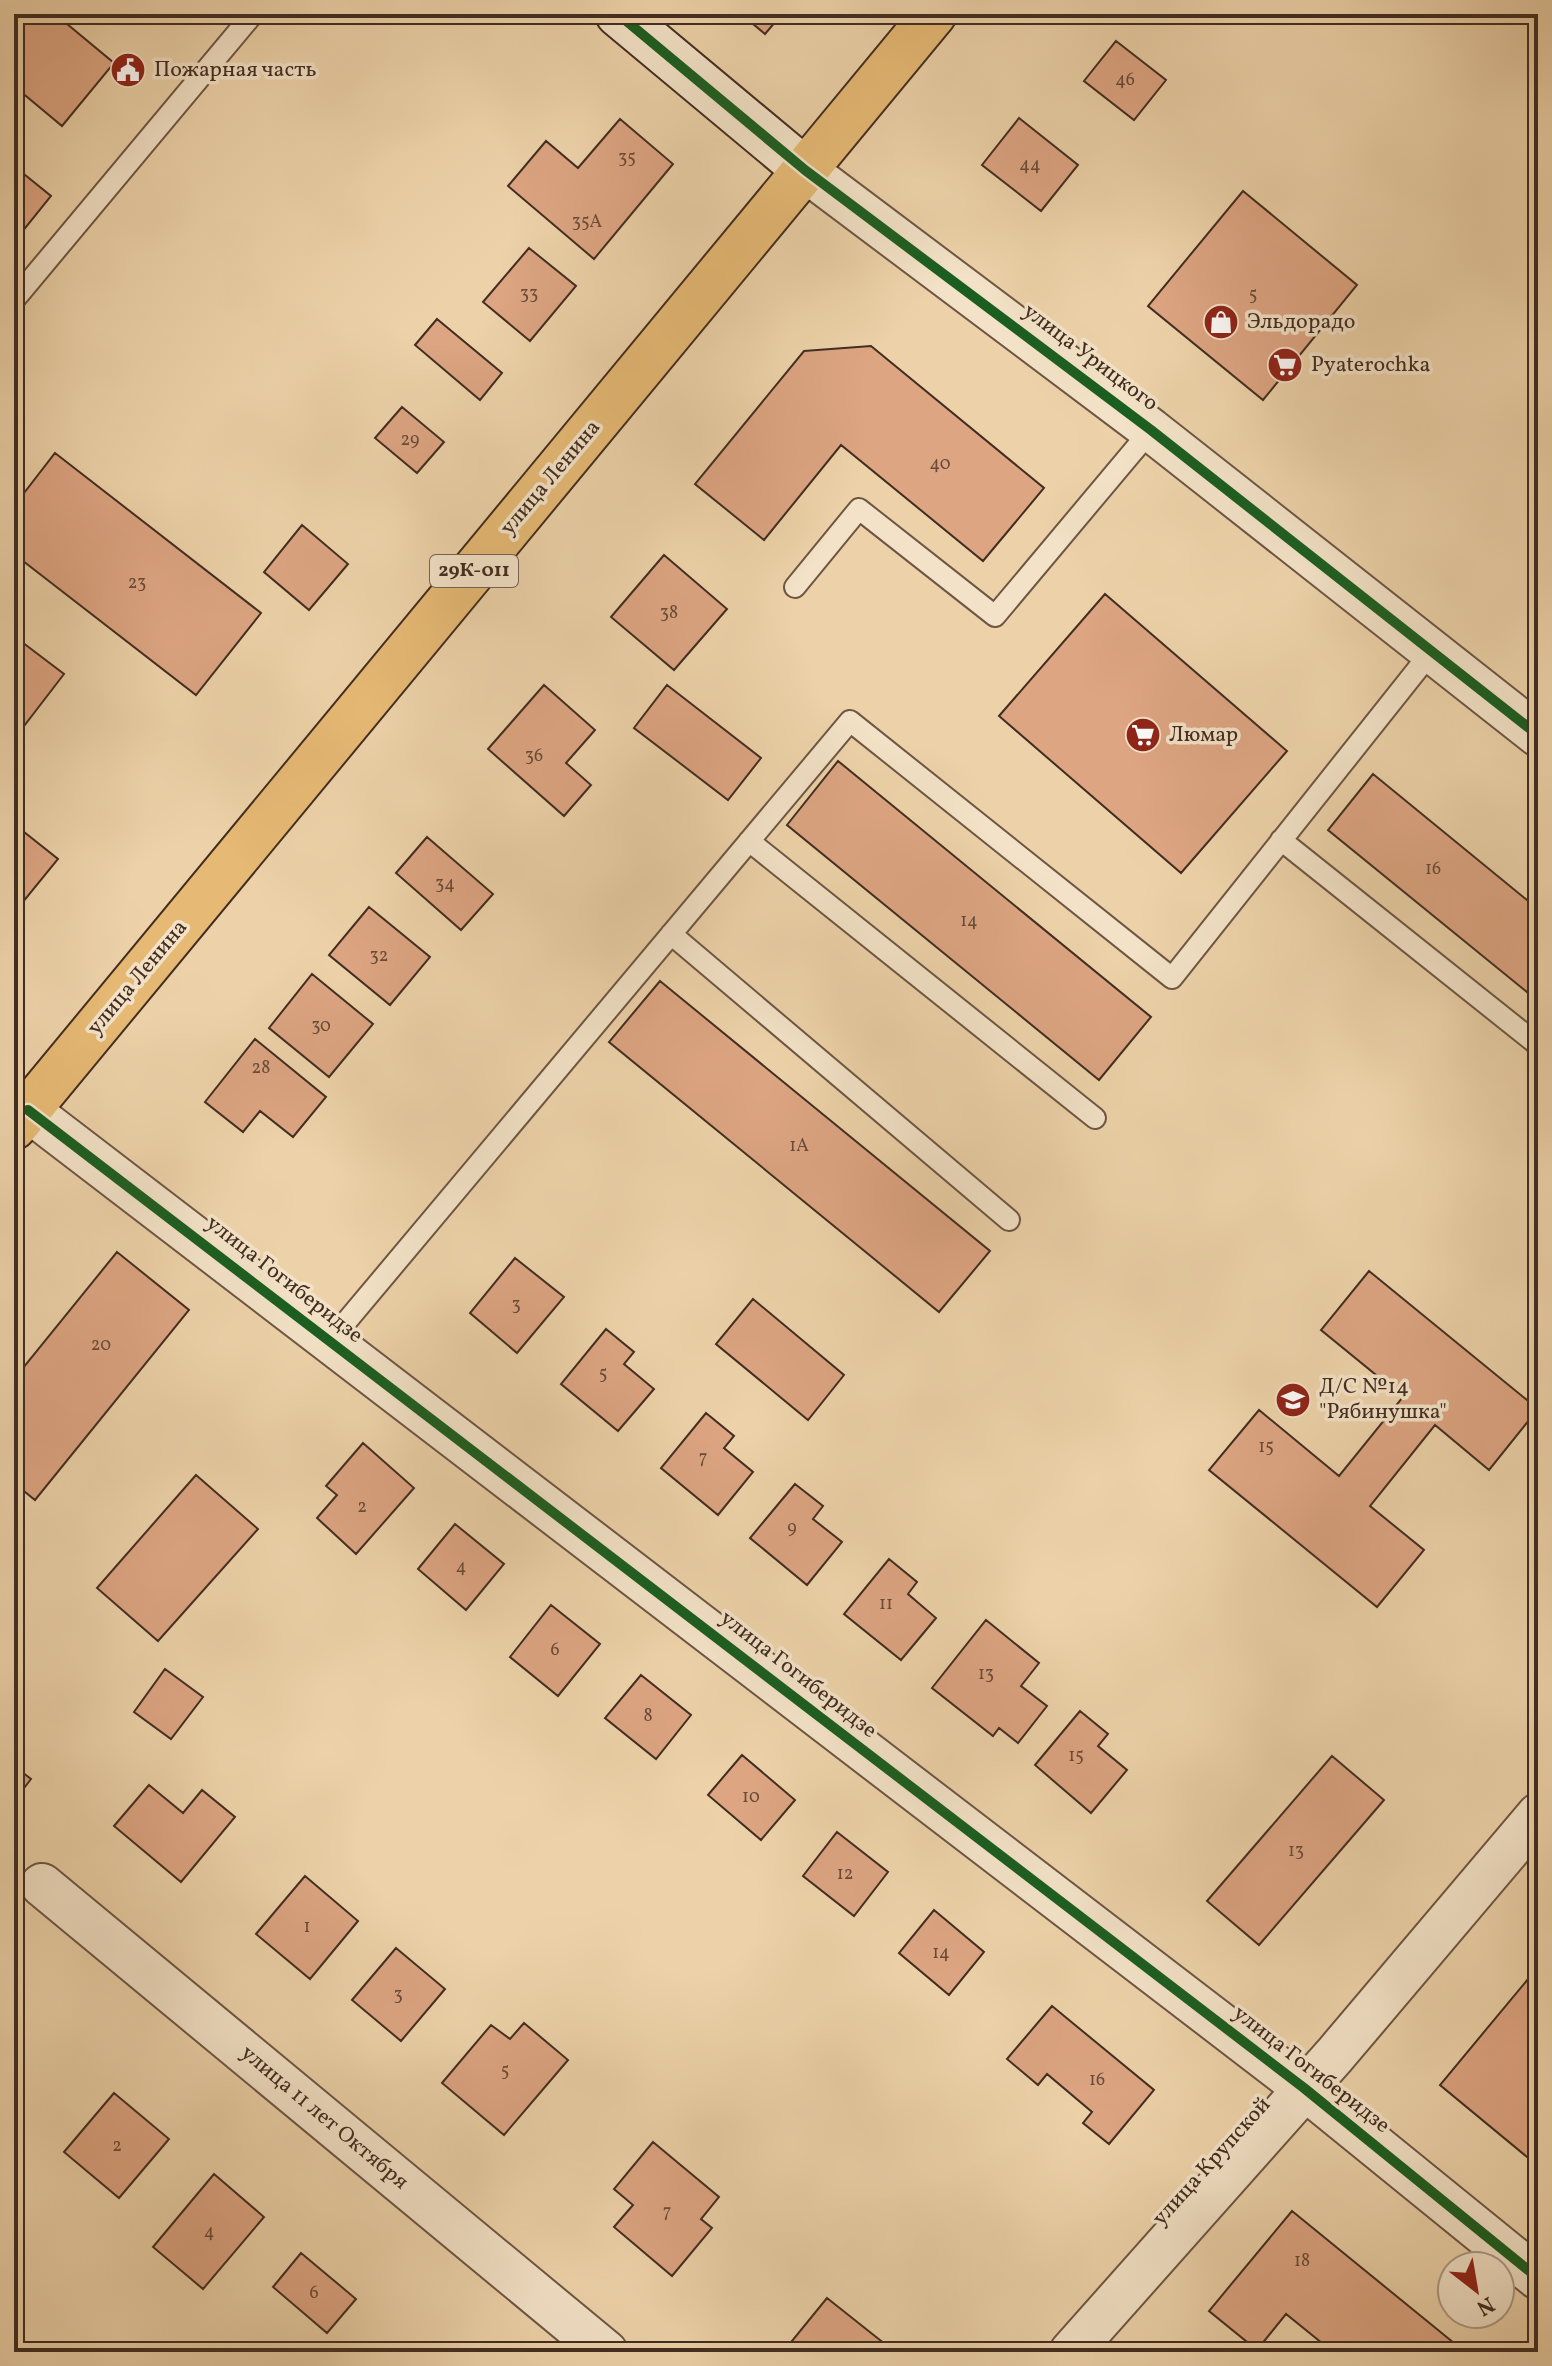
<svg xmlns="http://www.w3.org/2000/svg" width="1552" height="2366" font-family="Vollkorn,serif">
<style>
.building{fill:#dda582;stroke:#422d21;stroke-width:2}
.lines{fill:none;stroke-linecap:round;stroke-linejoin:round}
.lane-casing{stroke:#6d5643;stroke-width:24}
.street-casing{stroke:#6d5643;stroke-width:46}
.secondary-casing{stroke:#422d21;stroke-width:48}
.primary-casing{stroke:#422d21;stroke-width:48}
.lane{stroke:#f3e2c7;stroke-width:20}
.street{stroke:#f3e2c7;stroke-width:42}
.secondary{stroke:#f3e2c7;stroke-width:44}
.primary{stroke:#e6b974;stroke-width:44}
.cycleway-casing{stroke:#f3e2c7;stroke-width:15}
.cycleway{stroke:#1b5e20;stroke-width:10}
.labels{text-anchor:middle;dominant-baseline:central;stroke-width:7;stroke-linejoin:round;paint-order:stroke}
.number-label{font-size:18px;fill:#694b39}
.shield{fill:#f3e2c7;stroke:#776353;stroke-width:2}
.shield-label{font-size:20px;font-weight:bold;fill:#422d21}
.poi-label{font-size:22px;fill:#422d21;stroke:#f3e2c7;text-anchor:start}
.street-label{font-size:22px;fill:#422d21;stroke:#f3e2c7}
</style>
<rect width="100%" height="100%" fill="#edd2a9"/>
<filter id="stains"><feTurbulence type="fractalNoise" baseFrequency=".0025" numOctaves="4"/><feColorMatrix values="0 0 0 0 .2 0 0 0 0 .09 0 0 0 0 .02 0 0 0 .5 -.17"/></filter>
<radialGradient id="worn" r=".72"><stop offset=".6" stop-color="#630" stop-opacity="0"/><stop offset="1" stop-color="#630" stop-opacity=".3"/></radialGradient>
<path class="building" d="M14,14H55L114,63L62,126L14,86Z
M741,14H782L765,34Z
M1116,41L1166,80L1134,120L1084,81Z
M1019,118L1078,165L1041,211L982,165Z
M620,119L673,164L594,259L508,186L546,141L578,168Z
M14,166L51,196L14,242Z
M1243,191L1357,285L1263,400L1148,306Z
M529,248L576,286L530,341L483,302Z
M437,319L502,373L480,400L415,345Z
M871,346L1044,488L983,561L841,445L764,540L695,484L804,351Z
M402,407L444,442L417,473L375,438Z
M55,453L261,613L196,695L14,554V506Z
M302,525L348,564L309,610L264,572Z
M664,555L727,609L674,670L611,617Z
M1105,594L1287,751L1181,873L999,716Z
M14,636L64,674L14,739Z
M544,685L595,730L566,763L591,785L564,816L488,749Z
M667,685L761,758L728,800L634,728Z
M838,761L1151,1017L1099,1080L787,825Z
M1373,774L1538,909V1001L1328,830Z
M14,824L58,859L14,913Z
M427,837L493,894L461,930L396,873Z
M369,907L430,957L390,1005L329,955Z
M312,974L373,1024L329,1077L269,1028Z
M660,981L990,1251L939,1312L609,1042Z
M255,1039L326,1097L293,1137L260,1111L243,1132L205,1102Z
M117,1252L189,1310L35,1500L14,1483V1379Z
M515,1258L564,1297L517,1353L470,1313Z
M1369,1271L1538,1409L1489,1470L1435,1425L1370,1506L1424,1550L1377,1607L1209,1470L1259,1410L1339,1476L1403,1397L1321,1330Z
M753,1299L844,1375L808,1420L716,1344Z
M606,1329L634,1352L624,1364L654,1389L618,1431L561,1384Z
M706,1413L734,1436L724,1448L753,1472L718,1515L661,1468Z
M363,1443L414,1488L356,1554L317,1518L337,1495L326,1486Z
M196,1475L258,1529L158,1641L97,1588Z
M795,1484L823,1506L813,1519L842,1542L807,1585L750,1538Z
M455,1524L504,1564L466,1610L418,1569Z
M889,1559L917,1582L908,1594L936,1618L901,1660L844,1614Z
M551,1605L600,1644L558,1696L510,1657Z
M986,1620L1039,1663L1021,1686L1047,1706L1018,1743L999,1728L993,1736L932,1688Z
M165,1669L203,1697L171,1739L134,1712Z
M641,1675L691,1715L656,1759L605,1718Z
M1080,1711L1108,1734L1098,1746L1127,1770L1091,1813L1035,1765Z
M742,1755L795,1800L761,1840L708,1795Z
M1332,1756L1384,1800L1259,1945L1207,1901Z
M14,1766L31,1779L14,1801Z
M149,1785L183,1813L202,1790L235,1817L181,1882L114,1826Z
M837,1832L888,1872L854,1916L803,1876Z
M305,1876L358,1921L310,1979L256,1934Z
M934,1910L984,1952L949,1995L899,1953Z
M396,1948L445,1989L401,2041L352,2000Z
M1538,1967V2166L1440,2085Z
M1052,2006L1154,2090L1109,2144L1083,2123L1092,2112L1047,2074L1038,2085L1007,2059Z
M524,2023L568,2060L504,2135L442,2083L491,2025L510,2039Z
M114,2093L169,2139L119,2198L64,2152Z
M653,2142L719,2197L701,2219L712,2228L672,2276L614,2227L633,2205L614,2189Z
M214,2174L264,2217L203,2289L153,2247Z
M1292,2211L1465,2352H1333L1286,2314L1257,2350L1209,2311Z
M301,2253L356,2299L327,2333L273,2287Z
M827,2298L895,2352H783Z"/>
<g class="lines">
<defs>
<path id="lane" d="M14,300L253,14
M795,587L859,509L995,616L1151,430
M1281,840L1538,1045
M749,841L1095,1118
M671,934L1009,1220
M330,1341L850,721L1172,978L1432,651"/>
<path id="street" d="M805,170L1151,430L1538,735
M28,1110L1304,2088L1538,2278
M42,1885L606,2352
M1071,2352L1335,2055L1538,1815"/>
<path id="secondary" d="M618,14L805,170"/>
<path id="primary" d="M14,1127L934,14"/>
</defs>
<use href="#lane" class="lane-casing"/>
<use href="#street" class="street-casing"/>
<use href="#secondary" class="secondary-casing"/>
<use href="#primary" class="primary-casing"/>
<use href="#lane" class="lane"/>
<use href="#street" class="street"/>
<use href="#secondary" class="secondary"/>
<use href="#primary" class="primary"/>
<defs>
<path id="cycleway" d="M618,14L805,170L1151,430L1538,735
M28,1110L1304,2088L1538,2278"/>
</defs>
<use href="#cycleway" class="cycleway-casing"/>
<use href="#cycleway" class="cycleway"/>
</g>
<defs>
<symbol id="civic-disc" viewBox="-11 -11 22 22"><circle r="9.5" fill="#8f2418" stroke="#f3e2c7"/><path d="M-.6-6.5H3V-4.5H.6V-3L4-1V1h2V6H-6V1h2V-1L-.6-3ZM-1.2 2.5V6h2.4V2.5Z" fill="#fff"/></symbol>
<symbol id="shop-disc" viewBox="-11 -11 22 22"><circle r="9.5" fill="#8f2418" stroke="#f3e2c7"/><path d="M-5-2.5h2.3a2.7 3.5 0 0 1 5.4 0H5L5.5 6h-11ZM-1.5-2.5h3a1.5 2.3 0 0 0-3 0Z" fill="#fff"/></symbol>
<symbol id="supermarket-disc" viewBox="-11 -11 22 22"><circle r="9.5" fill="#8f2418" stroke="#f3e2c7"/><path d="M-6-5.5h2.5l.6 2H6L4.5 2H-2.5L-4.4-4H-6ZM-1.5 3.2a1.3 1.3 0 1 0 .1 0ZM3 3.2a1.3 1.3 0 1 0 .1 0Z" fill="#fff"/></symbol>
<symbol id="school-disc" viewBox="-11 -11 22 22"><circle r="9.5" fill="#8f2418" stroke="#f3e2c7"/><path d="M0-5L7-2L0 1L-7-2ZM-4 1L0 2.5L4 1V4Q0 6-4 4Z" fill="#fff"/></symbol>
</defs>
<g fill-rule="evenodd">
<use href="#civic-disc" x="108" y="50" width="40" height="40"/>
<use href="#shop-disc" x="1201" y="302" width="40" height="40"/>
<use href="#supermarket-disc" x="1265" y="345" width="40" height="40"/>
<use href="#supermarket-disc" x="1123" y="715" width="40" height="40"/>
<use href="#school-disc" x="1273" y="1380" width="40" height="40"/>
</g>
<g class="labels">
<g class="number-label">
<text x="1125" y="80">46</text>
<text x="627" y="158">35</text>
<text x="1030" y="165">44</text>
<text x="587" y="222">35А</text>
<text x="529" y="294">33</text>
<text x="1253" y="295">5</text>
<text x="410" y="440">29</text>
<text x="940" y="464">40</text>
<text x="137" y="583">23</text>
<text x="669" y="613">38</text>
<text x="534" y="756">36</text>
<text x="1433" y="869">16</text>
<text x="445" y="884">34</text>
<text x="969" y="921">14</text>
<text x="379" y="956">32</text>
<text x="321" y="1026">30</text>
<text x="261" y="1068">28</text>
<text x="799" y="1146">1А</text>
<text x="516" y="1305">3</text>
<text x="101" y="1345">20</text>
<text x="603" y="1374">5</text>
<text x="1266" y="1447">15</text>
<text x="703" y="1458">7</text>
<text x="362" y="1507">2</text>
<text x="792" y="1528">9</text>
<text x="461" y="1567">4</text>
<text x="886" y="1604">11</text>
<text x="555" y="1650">6</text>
<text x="986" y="1674">13</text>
<text x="648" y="1716">8</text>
<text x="1076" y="1756">15</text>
<text x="751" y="1797">10</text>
<text x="1296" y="1851">13</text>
<text x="845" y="1874">12</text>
<text x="307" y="1927">1</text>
<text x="941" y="1953">14</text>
<text x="398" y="1995">3</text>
<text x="505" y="2071">5</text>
<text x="1097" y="2080">16</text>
<text x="117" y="2146">2</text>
<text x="667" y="2212">7</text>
<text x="209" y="2232">4</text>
<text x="1302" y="2261">18</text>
<text x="314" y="2293">6</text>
</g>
<rect class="shield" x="430" y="555" width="88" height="32" rx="6"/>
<g class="shield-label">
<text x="474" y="571">29К-011</text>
</g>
<g class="poi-label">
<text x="154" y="70">Пожарная часть</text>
<text x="1247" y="322">Эльдорадо</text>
<text x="1311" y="365">Pyaterochka</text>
<text x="1169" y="735">Люмар</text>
<text x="1319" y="1387">Д/С №14<tspan x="1319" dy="25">"Рябинушка"</tspan></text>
</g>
<g class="street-label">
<text transform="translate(1090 358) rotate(37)">улица Урицкого</text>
<text transform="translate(551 478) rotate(-50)">улица Ленина</text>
<text transform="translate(138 978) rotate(-50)">улица Ленина</text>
<text transform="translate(284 1280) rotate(38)">улица Гогиберидзе</text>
<text transform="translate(798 1675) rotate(38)">улица Гогиберидзе</text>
<text transform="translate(1311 2070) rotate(38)">улица Гогиберидзе</text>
<text transform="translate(324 2118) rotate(40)">улица 11 лет Октября</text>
<text transform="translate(1212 2162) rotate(-48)">улица Крупской</text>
</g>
</g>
<rect width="1552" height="2366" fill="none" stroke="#edd2a9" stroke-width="48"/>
<rect x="16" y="16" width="1520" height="2334" fill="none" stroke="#422d21" stroke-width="4"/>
<rect x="24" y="24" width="1504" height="2318" fill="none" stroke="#422d21" stroke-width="2"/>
<g transform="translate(1476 2290) rotate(149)"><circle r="38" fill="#f3e2c7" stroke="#ac9a85" stroke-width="2"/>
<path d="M0-6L14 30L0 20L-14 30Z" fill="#8f2418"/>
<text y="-12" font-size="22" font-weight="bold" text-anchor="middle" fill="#422d21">N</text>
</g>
<rect width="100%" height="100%" filter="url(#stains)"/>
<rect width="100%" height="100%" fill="url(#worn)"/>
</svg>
